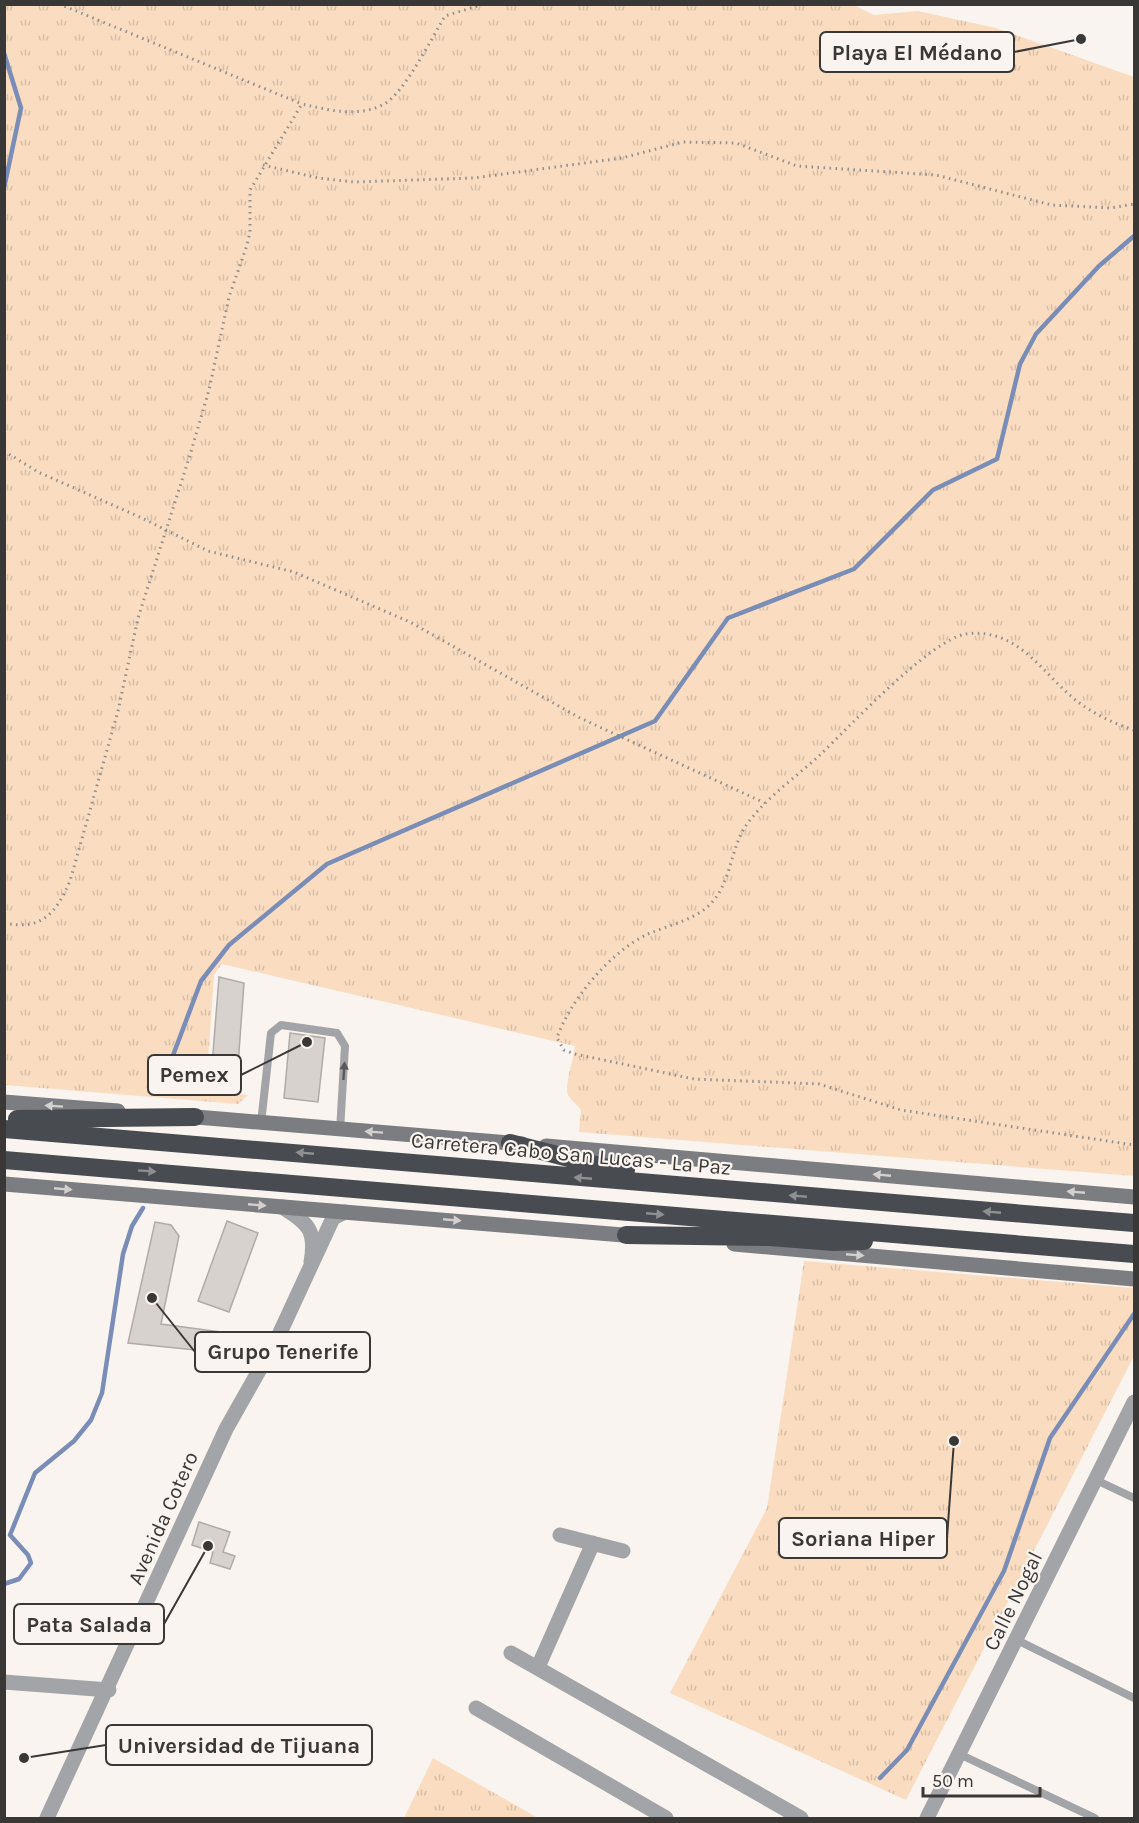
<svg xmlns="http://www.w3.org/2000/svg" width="1139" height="1823" font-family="Karla,sans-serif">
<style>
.grass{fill:url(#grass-tufts)}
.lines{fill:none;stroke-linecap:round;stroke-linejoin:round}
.stream{stroke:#7a8db6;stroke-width:4.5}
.building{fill:#d7d2cd;stroke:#b0aba6;stroke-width:1.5}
.path{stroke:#908d8a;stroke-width:3;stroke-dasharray:1.5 4.5;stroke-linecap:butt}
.lane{stroke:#a3a4a7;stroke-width:8}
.street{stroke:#a3a4a7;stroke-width:15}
.secondary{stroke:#7b7d81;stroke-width:15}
.highway{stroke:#484b50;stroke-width:18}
.oneway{fill:#5a5858}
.oneway2{fill:#d3d0ce}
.oneway3{fill:#8f8f90}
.labels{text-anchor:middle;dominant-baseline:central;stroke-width:4.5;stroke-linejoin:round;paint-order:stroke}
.street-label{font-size:21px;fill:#3a3836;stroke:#f9f4ef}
.leader{fill:none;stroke:#3a3836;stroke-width:2}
.callout-dot{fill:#3a3836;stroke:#f9f4ef;stroke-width:2}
.callout{fill:#f9f4ef;stroke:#3a3836;stroke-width:2}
.callout-label{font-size:22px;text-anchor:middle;font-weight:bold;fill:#3a3836}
</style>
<defs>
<pattern id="grass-tufts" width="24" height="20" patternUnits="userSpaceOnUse" patternTransform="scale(1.5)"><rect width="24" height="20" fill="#faddc1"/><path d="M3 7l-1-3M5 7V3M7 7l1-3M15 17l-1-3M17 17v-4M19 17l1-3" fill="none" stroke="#d7bea6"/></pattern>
</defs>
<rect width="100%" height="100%" fill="#f9f4ef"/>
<path class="grass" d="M4,5H854L874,15L918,11L996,28L1134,77V1176L579,1132L581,1110C577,1105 570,1099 568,1095C564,1086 574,1058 575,1046L222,964L214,975L206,1091L248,1095L238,1104L5,1085Z
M804,1261L1134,1288V1356L906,1800L670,1693L767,1508Z
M433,1758L538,1818H404Z"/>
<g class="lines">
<path class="stream" d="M4,53L21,108L4,188
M163,1082L201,981L229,945L327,864L655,721L728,618L854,569L933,490L997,459L1020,364L1036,334L1099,266L1134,236
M4,1584L19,1579L31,1563L28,1555L10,1535L35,1473L74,1441L91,1420L102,1393L123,1254L132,1226L143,1208
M880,1778L907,1750L1004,1571L1050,1438L1134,1314"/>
</g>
<path class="building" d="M219,977L244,983L236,1093L210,1091Z
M290,1033L325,1038L318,1102L284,1098Z
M227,1221L258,1233L229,1312L198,1301Z
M155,1222L171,1225L179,1236L161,1324L222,1332L215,1352L128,1343Z
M199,1522L230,1532L223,1552L235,1556L230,1569L210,1563L213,1552L192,1545Z"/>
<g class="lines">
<path class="path" d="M59,4L302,104
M263,165L318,178L354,182L474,178L622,158L683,142L736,143L797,166L936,175L1052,205L1111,208L1134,204
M4,451L38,472L142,518L208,551L294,572L410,622L580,718L765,803
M1134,730C1115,724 1094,714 1078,702C1043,675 1019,627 966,634C931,639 848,728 820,755C796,777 767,797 747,824C729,849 732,887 706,908C690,921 667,926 648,934C611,951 570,1000 557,1038L564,1050L575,1054L694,1079L819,1084L901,1110L1134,1145
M4,923C42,931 56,913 70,881L118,711L138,618L190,455L209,390L229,297L247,245L250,232V190L302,104C328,110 359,118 384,104C403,95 433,36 445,16L484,4"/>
<path class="lane" d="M261,1123L271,1033L281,1025L337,1033L345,1046L340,1130
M1096,1480L1134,1498
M1017,1640L1134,1698
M959,1754L1095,1818"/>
<path class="street" d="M282,1207C307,1223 317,1229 311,1262
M560,1535L623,1551
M511,1653L801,1818
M538,1667L593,1543
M4,1682L109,1690
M476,1708L666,1818
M47,1818L226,1429L278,1337L333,1218L345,1212
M927,1818L1134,1402"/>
<path class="secondary" d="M4,1102L118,1111
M184,1116L522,1144
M546,1146L1134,1197
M4,1184L635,1236
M734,1244L1134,1279"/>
<path class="highway" d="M17,1119L195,1117
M4,1129L1134,1223
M510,1143L608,1168L626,1170
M4,1160L1134,1254
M626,1235L770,1237L834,1242L864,1241"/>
</g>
<defs><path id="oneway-solid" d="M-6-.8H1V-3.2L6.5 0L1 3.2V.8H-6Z" transform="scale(1.5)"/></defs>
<use class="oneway" href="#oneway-solid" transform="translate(344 1071) rotate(-86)"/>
<g class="oneway2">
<use href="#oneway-solid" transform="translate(54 1106) rotate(-176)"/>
<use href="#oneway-solid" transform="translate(374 1132) rotate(-176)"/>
<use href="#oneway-solid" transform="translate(882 1175) rotate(-175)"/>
<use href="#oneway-solid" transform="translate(63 1189) rotate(5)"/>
<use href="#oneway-solid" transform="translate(1076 1192) rotate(-175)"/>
<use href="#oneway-solid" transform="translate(257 1205) rotate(5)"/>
<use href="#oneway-solid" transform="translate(452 1220) rotate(5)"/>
<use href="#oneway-solid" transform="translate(855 1255) rotate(5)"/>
</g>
<g class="oneway3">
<use href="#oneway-solid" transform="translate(305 1153) rotate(-175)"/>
<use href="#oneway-solid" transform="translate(147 1171) rotate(4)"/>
<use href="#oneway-solid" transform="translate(583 1178) rotate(-175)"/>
<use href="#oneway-solid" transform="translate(798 1196) rotate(-175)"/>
<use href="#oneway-solid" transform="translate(992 1212) rotate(-175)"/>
<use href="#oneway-solid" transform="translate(655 1214) rotate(5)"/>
</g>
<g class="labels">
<g class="street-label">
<text transform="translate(571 1154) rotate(5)">Carretera Cabo San Lucas - La Paz</text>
<text transform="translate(163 1518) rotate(-66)">Avenida Cotero</text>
<text transform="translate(1013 1601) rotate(-64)">Calle Nogal</text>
</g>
</g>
<path class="leader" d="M1081 39L1014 52M307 1042L241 1075M152 1298L195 1352M954 1441L947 1538M208 1546L164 1624M24 1758L106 1745"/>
<g class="callout-dot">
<circle cx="1081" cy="39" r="6"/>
<circle cx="307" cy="1042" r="6"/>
<circle cx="152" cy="1298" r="6"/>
<circle cx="954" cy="1441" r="6"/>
<circle cx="208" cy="1546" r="6"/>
<circle cx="24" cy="1758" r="6"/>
</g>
<g class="callout">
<rect x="820" y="32" width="194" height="40" rx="6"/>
<rect x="148" y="1055" width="93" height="40" rx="6"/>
<rect x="195" y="1332" width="175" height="40" rx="6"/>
<rect x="779" y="1518" width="168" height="40" rx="6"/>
<rect x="14" y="1604" width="150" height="40" rx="6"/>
<rect x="106" y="1725" width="266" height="40" rx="6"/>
</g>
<g class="callout-label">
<text x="917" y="60">Playa El Médano</text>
<text x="194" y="1082">Pemex</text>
<text x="283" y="1359">Grupo Tenerife</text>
<text x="863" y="1546">Soriana Hiper</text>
<text x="89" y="1632">Pata Salada</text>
<text x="239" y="1753">Universidad de Tijuana</text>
</g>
<rect width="1139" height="1823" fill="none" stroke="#3a3836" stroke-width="12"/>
<path d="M923 1787v9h117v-9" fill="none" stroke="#3a3836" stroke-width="3"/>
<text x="932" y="1787" font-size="18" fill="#3a3836" stroke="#f9f4ef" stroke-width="4.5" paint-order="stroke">50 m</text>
</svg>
